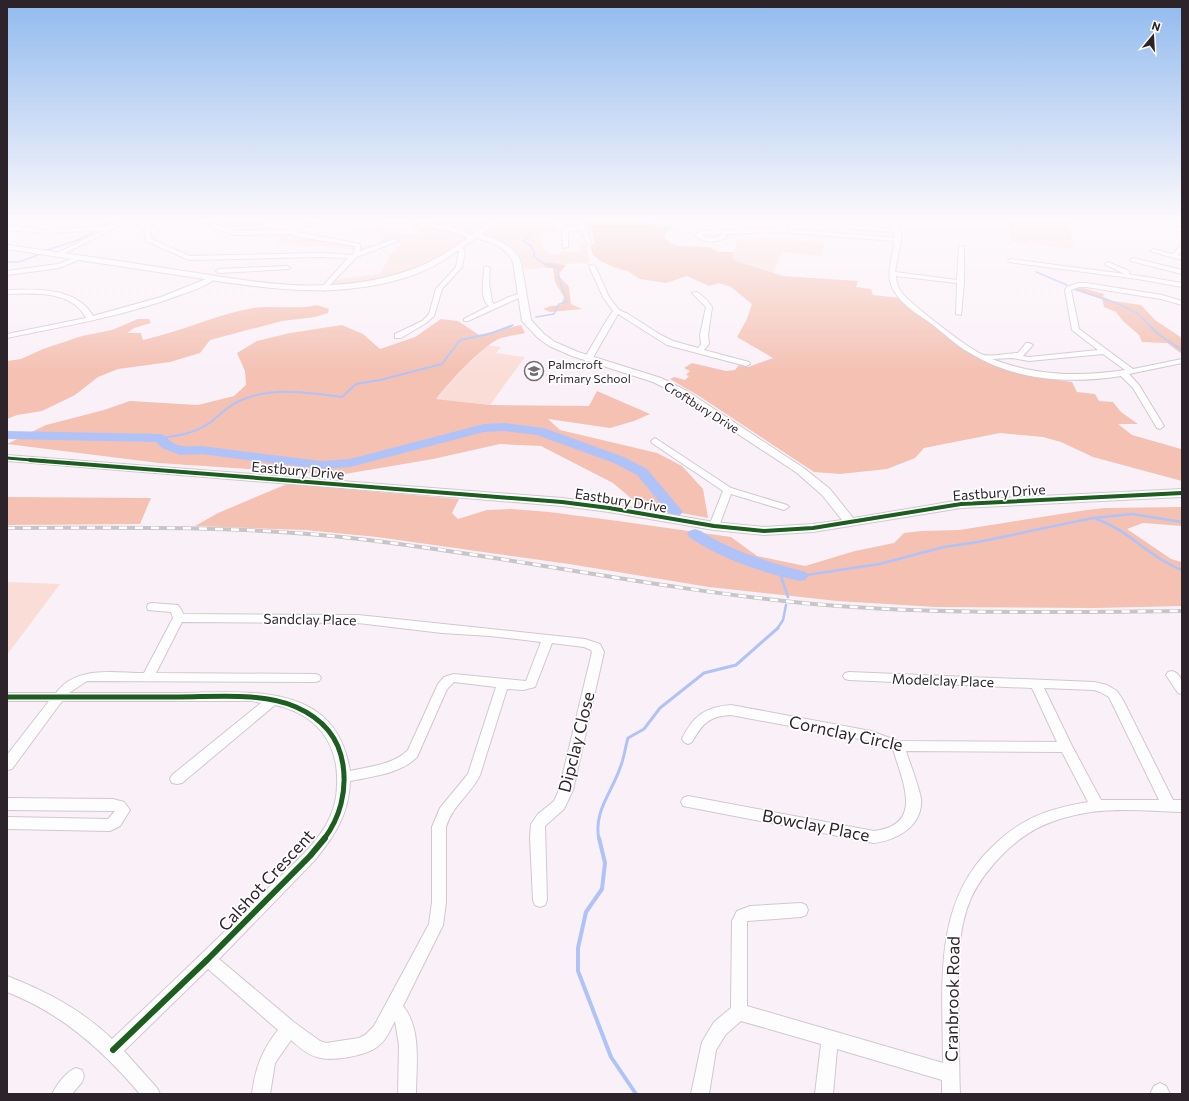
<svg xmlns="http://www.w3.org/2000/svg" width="1189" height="1101" font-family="Commissioner,sans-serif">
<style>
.green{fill:#fbddd7}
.forest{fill:#f4c1b3}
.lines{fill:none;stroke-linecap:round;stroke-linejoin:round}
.stream-far4{stroke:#b0c3f8;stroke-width:1.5}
.stream-far3{stroke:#b0c3f8;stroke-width:2}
.stream-far2{stroke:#b0c3f8;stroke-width:2.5}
.stream-far1{stroke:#b0c3f8;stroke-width:3}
.stream{stroke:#b0c3f8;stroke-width:4}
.river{fill:#b0c3f8;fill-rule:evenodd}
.minor-casing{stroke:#d1c8cf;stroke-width:2}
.tertiary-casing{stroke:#d1c8cf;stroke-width:2}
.minor{fill:#fefdfe;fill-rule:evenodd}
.tertiary{fill:#fefdfe;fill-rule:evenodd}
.rail-casing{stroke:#c7c5c7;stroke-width:4}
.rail{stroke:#fff;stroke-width:2.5;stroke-dasharray:8;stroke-linecap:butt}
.cycleway-far3-casing{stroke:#fff;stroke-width:5}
.cycleway-far2-casing{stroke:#fff;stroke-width:6}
.cycleway-far1-casing{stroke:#fff;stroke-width:8}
.cycleway-casing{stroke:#fff;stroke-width:8}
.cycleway-far3{stroke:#1b5e20;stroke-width:3}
.cycleway-far2{stroke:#1b5e20;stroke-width:4}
.cycleway-far1{stroke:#1b5e20;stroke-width:5}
.cycleway{stroke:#1b5e20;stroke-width:6}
.labels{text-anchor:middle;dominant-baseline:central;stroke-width:3.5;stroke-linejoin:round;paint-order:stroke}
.far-poi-label{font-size:12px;fill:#2d232b;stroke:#fff;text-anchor:start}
.far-street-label{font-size:12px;fill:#2d232b;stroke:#fff}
.street-label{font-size:14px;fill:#2d232b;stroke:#fff}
.near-street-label{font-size:17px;fill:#2d232b;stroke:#fff}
</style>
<rect width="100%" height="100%" fill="#faf1f8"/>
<path class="green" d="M201,219H267L261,230H237L212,221L198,222Z
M426,219H495C465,238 437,261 403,272C379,280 354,283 328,285L329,281L380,274L391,254L402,244L399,241H389L378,246L360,250V246L377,245L384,237L377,233L319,226L324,225L372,229L377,228L408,235L418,232L423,221Z
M505,219H554L555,226L560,232L540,233C542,249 543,253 560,255L561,252H581L579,244H587L589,263L560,264L553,268L524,269C521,254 512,244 497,240C493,239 489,239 486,235L489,231Z
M1009,219L1068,221L1074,249L1010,242Z
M281,235H289L287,240L312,238L356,246L355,250L313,245L311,247L277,242Z
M769,238L825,243L821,256L782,252L773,273L736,261L732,257L738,239Z
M487,345L501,347L496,353L525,357L490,405L436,399L463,369Z
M7,582L60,584L7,655Z"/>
<path class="forest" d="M585,219H655L649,221L656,227L670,226L673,229L668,231L664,237C675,254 704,240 718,252H734L732,257L736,261L783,276L858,281L856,287L871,289L873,295L900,298L964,350L995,366L1033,377L1072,382L1077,392L1095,394L1099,401L1113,402L1121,412L1138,424H1118L1132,435L1181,449L1182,481L1093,457L1061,442L1043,437L1000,433L924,448L915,458L887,469L840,474L814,472L699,396L670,379L674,377L685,380L689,376L686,375L690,371L684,368L692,363L726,371L735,370L739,365L748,367L773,358L737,337L747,319L752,304L731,287L719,283L709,286L687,276L666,283L640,279L628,271L619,269L602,262L593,255L590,245L595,244L593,234Z
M547,262L566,265L559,274V276L569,287L571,304L582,309L550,312L543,309L550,306L561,305L564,297L555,282L553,268H547L543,265Z
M1080,287L1104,294L1103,297L1113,301L1141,305L1155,320L1182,338V354L1167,343L1142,342L1139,335L1123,321L1116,312L1104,307L1102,299L1071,289Z
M317,305L329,309L328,313L315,317L282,321L210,340L200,353L170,362L118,369L98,377L75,395L42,411L17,415L7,419V361L21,359L43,349L82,336L112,330L138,319H149L151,323L134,328L127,333H141L143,340C180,332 215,315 253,308C274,305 296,310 317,305Z
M441,319L458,321L479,335L521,325L525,333C517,335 508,336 501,338C482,345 449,383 436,399L490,405L589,406L597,391L650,414L634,421L610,428L548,419L560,430L657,453L682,466L703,489L708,518L639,505L613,483L541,446L500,444L433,459L339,475L159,463L7,444L46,425L104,410L130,401L198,405L234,396L246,385L245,371L237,353L257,341L290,333L342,325L363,334L380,349L415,337Z
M287,484L459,499L452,513L458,519L487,510L511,509L549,512L618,521L731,537L757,556L805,566L855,551L894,543L904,533L921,531L959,530L1080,511L1104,508L1182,507V526L1143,523L1127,529L1171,559L1182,562V606L1095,608L936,607L837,601L709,587L569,564L377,537L305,530L195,526L218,513Z
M7,497L151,498L140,524L7,525Z"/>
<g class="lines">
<path class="stream-far4" d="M525,219L521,225L532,234L523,241L531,246L535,254L533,256L543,263L558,268C558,282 563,289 567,302L559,304L554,314L536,317
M47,250L78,240L117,219
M7,262H19L40,254
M1036,272L1067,285
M1074,289L1116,303L1137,313L1151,327
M508,327L513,325"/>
<path class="stream-far3" d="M1150,326L1158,334L1182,350
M160,438C178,436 197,433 212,421C221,414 228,406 239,401C272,386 308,393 342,397L356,384L380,380L442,364L460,340L489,334L511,326"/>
<path class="stream-far2" d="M1096,519C1129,530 1150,558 1182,570
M779,571L788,597
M800,576L879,564L944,547L978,542L1093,518L1132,514L1182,522
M777,629L783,620L786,605"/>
<path class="stream-far1" d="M599,839C593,812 612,792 620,768C624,759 625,748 628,738L644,729L660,708L704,673L736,665L778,628"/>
<path class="stream" d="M599,838L605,863L602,889L586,912L578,948V971L611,1057L636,1094"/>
<path class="river" d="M504,423L544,428L624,457L647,469L683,512L680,515L675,517L670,515L637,475L614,463L537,435L504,431L484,432L350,467L321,469L201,454L180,455L162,448L156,442L7,439V431L160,434C166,435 168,440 173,443C182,448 191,446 201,446L321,461L350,459L484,424Z
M695,529L701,531C733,552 769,562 806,572L808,576L806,580L800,581C761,572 723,560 689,537L687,534L689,531Z"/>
<defs>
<path id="minor" d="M126,219H134L59,256L57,255V253L104,230L46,233L7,230V226L46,230L111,226Z
M150,219H156L150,229L151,239L190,256L321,253L352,255L354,253L355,246L295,236L292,234L235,235L209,226V224L211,223L235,231L292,230L296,219H302L300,225L319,222L324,219H331L323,225L298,228L297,232L360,244V251L395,239L398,241L357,257L325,290L323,291L320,289L321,288L348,258L321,257L189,260L146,241L144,232Z
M386,219C406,219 460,225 475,238L472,240L456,232Z
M577,219H583L591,242L586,243L581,230L568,231V247L563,248L562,229L565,227L580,226Z
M782,219H788L787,229L895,238L894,232L850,229L847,227L850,225L893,229L888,219H894L901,231V240L895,272L957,280L959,247L964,246V282L961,315L956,314L957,283L896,276C896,282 898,288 902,293C911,304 972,352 984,355C991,357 1009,353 1018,353L1026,343H1029L1033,345L1023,356L1029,357L1098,350L1072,330L1065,290L1067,287L1078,283H1086L1162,295L1182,301V305L1161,299L1086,287H1079L1071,290L1079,329L1133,369L1182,359V363L1129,374L1139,385L1164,426L1160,429L1157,428L1133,388L1121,376C1071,384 1015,381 970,353C955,345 943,332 929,322C914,312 894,299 890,281C887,268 894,254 894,241L779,232L727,234L726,238C716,242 704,244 696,236L697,233L703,231L781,228ZM721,234V236C715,238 708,239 702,235ZM1103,354L1125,370C1079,377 1036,376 992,359L1012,358L1029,361Z
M1176,227L1182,228V232L1174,230L1173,229Z
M1182,244V250L1178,255L1182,256V260L1150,251L1153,249L1173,254Z
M459,245L465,251L462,267L442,289L434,316L426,323L401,338H395V334L422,321L429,314L436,289L456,267L459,251L456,247Z
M79,256L81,257V259L59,268L7,275V271L58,264Z
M1133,258L1182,270V274L1131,261L1130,260Z
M1011,259L1125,274L1106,265L1105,264L1108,262L1129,271L1130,272L1128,274L1182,283V287L1138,279L1009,262L1008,261Z
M590,265L595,266L609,297L619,310L628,314L661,335L673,341L698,348L701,344L700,335L706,307L692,293L697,292L706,299L712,307L708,335L709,344L704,350L749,362L750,364L746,366L667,345L618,314L591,361H585L584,359L608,318L613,311L603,297L589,266Z
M287,266L290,268L289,269L219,273L216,271L219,269Z
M487,266L490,268L489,283L492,302L494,304L509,297L522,293L525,295L468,321H464V319L489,306C479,298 484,279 484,268Z
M211,277L216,278C207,286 192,291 180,295C124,316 65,326 7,338V334L86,318C72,290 33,293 7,294V290C36,289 77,287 93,316L161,297Z
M655,438L731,488L787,505L789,507L784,510L731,494L719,526L717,528H711L709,526L723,491L652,443L651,441Z
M152,603L178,605L182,611L183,614L358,615L585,639L600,644L604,652L573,790L564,809L545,826L547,900L545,905L540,907L535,905L533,900L530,837L531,824L538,814L554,801L559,790L592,652L591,650L584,647L552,643L535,687L523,690L507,689L480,775C471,794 452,806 446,827V902L443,925L403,1006C422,1029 416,1066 416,1094H398L399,1045L395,1021C390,1030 386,1041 377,1047C365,1056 331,1062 317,1057C307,1055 298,1046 291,1040L275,1063L270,1094H252C255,1069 262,1050 278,1030L208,969L124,1051L157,1088L160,1094H140C103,1050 61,1013 7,992V976C46,991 82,1010 112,1039C162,992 212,945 260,896C282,874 310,852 326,825C333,813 337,798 337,785C339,742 316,714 275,705L182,783L177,784L172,783L170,779L172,775L261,703L252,701H62L12,769L7,770V755L49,701H7V693H56C77,665 113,673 144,673L173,618L171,612L148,610L147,607L148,604ZM182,622L358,623L442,633L490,636L541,642L526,681L454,674L444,677L438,684L408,750C393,765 371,766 350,771C346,747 337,726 317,712C280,686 221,693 178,693C142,693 105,693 69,693L87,681L315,682L319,681L321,678L319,675L315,674L156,673ZM454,682L496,687L468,774L440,808L432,827V902L429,924L374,1026L365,1035L359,1038L326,1043L320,1041L295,1023L219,959L315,860C335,835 349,814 350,781C374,776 400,774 417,757L447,689Z
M1172,671C1183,674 1182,685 1182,694L1178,693L1166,675L1168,672Z
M849,672L1094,682L1107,685L1117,691L1123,700L1173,800H1182V812C1152,811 1121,808 1091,812C1054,818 1029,828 1003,854C990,867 979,881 971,898C954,937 958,986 959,1027C959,1050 959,1072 960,1094H942V1080L837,1049L833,1094H815L821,1044L741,1021L726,1034L716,1050L709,1094H691L702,1042L714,1022L731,1008L732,921L737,911L750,906L801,903L806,905L808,910L806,915L801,917L747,921V1006L943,1063C943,988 932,905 991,848C1021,818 1047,809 1088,802L1062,752L906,751C910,764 919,786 921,799C923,826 897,840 874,843L683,806L681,802L683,798L688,796L874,831C925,825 902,781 893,749L870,741L731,715C709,716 702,724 692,742L688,744L684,742L682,739C693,716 705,707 731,705L871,731L898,741L1057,742L1032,688L849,680L845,679L843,676L845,673ZM1044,688L1094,690L1100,692L1109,697L1159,800H1101L1072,746Z
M7,798L113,799L124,802L130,810L120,826L110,831L7,829V817L108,819L115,811L7,810Z
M76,1068L82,1070L84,1076L82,1082L72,1094H52C57,1084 66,1072 76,1068Z
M1160,1083L1166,1086L1170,1094H1152L1151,1092L1154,1086Z"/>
<path id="tertiary" d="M495,219H504L481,235C498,239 513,245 521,262L531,320L544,334L555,342L578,352L661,378L687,391L805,469L830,489L853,518L961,500L1182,489V497L961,508L813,532L764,535L714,530L609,512L562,506L7,461V455L562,498L609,504L714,522L764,527L813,524L842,520L822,495L797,473L679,395L653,382L572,356L549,346L538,338L522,321L513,262C506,247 491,242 476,238C457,251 438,266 416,274C335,303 260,287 178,275C121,266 64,258 7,249V245C64,253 120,261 177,270C258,282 329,298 410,270C441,260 468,237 495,219Z"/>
</defs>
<use href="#minor" class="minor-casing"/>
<use href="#tertiary" class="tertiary-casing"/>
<use href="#minor" class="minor"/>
<use href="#tertiary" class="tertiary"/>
<defs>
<path id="rail" d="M7,528C122,528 237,525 351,538C502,555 651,588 803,603C929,615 1056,612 1182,611"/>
</defs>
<use href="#rail" class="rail-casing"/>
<use href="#rail" class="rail"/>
<defs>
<path id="cycleway-far3" d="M7,458L43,461"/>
<path id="cycleway-far2" d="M30,460L562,502L609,508L714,526L764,531L813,528L961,504L1182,493"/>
<path id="cycleway-far1" d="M7,697C64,697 122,697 179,697C215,697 263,692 296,707C321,718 339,737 343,765C347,791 340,818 324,839"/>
<path id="cycleway" d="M113,1050L208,959L310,856L325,838"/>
</defs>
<use href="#cycleway-far3" class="cycleway-far3-casing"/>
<use href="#cycleway-far2" class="cycleway-far2-casing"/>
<use href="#cycleway-far1" class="cycleway-far1-casing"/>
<use href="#cycleway" class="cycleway-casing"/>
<use href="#cycleway-far3" class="cycleway-far3"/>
<use href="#cycleway-far2" class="cycleway-far2"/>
<use href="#cycleway-far1" class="cycleway-far1"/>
<use href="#cycleway" class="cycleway"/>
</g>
<linearGradient id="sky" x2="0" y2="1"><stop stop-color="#91baee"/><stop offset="0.59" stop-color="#fdf9fc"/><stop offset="1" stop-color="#fdf9fc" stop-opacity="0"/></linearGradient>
<rect width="1189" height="373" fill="url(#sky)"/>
<defs>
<symbol id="school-ring" viewBox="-11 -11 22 22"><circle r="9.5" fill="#fff" stroke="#756b73" stroke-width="1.5"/><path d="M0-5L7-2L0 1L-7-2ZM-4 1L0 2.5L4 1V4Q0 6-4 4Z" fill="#756b73"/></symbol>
</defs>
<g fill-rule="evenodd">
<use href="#school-ring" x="523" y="360" width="22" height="22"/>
</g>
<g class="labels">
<g class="far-poi-label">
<text x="548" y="364">Palmcroft<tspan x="548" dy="14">Primary School</tspan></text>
</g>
<g class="far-street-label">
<text transform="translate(702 407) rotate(32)">Croftbury Drive</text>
</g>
<g class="street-label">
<text transform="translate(298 470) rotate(5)">Eastbury Drive</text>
<text transform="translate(999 492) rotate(-4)">Eastbury Drive</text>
<text transform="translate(621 500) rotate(9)">Eastbury Drive</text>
<text transform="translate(310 619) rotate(1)">Sandclay Place</text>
<text transform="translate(943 680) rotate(2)">Modelclay Place</text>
</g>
<g class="near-street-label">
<text transform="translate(846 733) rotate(12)">Cornclay Circle</text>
<text transform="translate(576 742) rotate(-76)">Dipclay Close</text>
<text transform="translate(816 825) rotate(11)">Bowclay Place</text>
<text transform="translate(266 880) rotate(-47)">Calshot Crescent</text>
<text transform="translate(952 999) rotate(-89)">Cranbrook Road</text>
</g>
</g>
<rect width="1189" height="1101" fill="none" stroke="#2d232b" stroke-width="16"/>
<g transform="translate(1153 36) rotate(18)" stroke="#ffffff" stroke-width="3" paint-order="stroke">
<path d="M0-3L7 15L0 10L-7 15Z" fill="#2d232b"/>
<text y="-6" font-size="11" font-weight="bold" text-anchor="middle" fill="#2d232b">N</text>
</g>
</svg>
